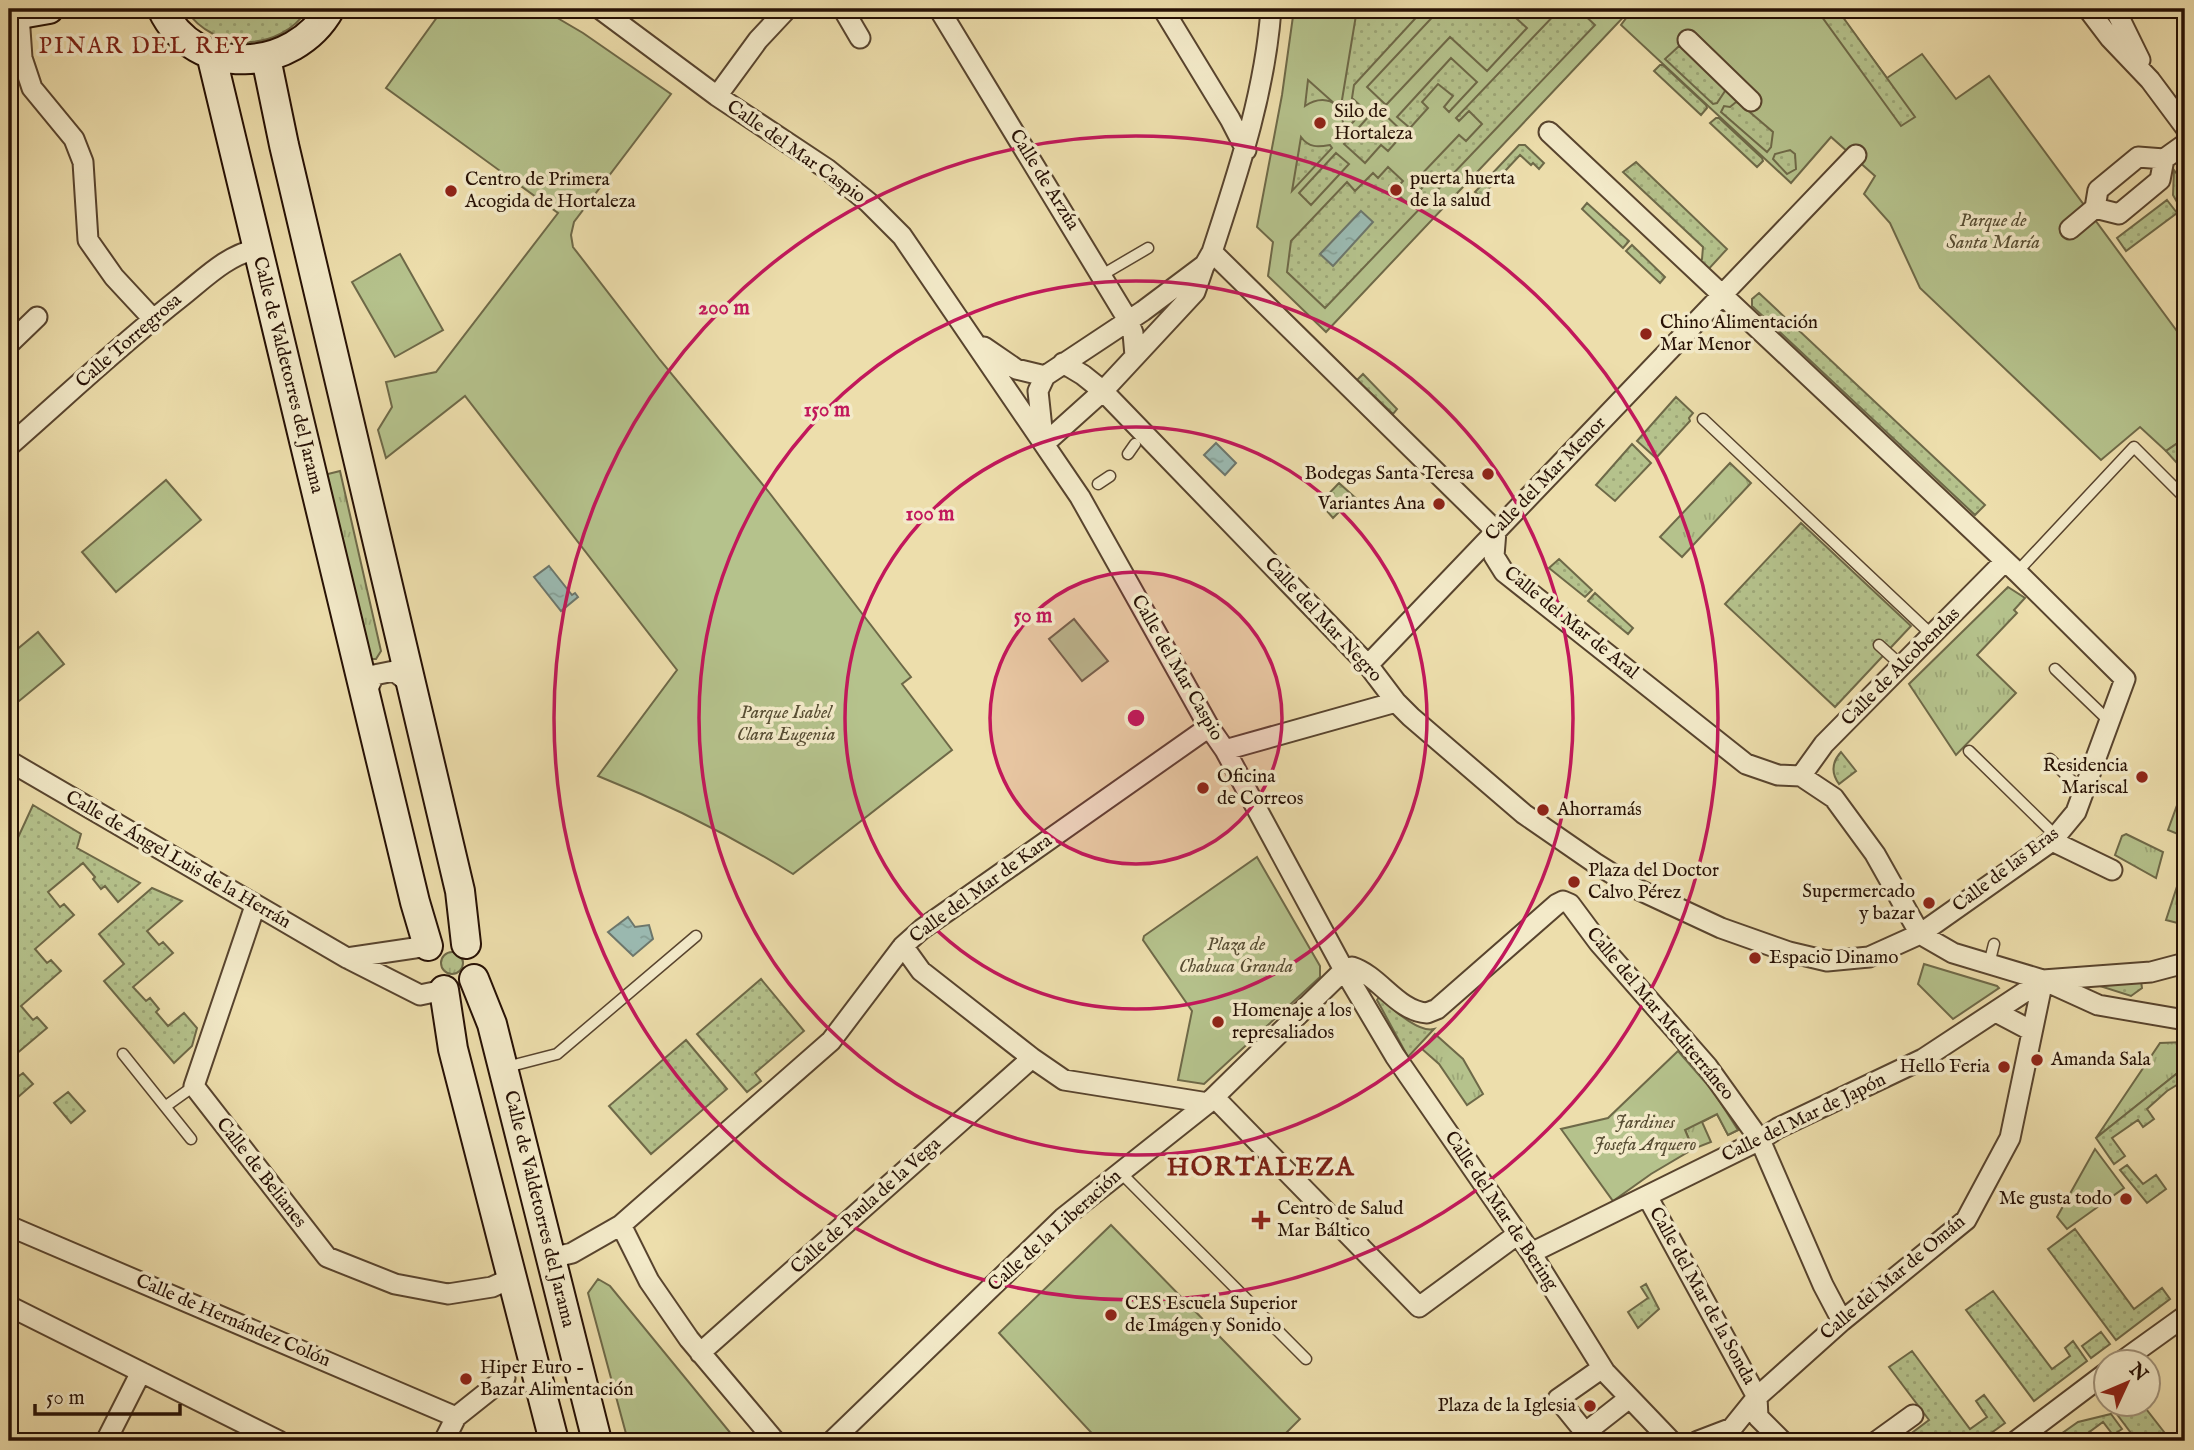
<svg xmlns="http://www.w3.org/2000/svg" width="2194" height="1450" font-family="'IM FELL English',serif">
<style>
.grass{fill:url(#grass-tufts);stroke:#6e6948;stroke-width:2}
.park{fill:#b5c28c;stroke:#6e6948;stroke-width:2}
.garden{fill:url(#garden-dots);stroke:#6e6948;stroke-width:2}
.water{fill:url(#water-ripples);stroke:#6c776d;stroke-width:2}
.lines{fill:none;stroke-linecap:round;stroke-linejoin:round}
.lane-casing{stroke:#58442e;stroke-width:13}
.street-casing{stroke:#58442e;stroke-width:23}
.secondary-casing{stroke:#261004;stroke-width:32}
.lane{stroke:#f3eac9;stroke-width:10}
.street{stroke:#f3eac9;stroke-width:19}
.secondary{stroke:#f3eac9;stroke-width:28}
.ring{fill:none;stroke:#c2185b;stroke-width:3.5}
.poi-dot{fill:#8f2418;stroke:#f3eac9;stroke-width:2.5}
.labels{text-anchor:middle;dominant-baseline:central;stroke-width:7;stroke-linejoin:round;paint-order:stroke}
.poi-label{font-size:19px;fill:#261004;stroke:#f3eac9;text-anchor:start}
.street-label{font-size:19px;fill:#261004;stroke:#f3eac9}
.park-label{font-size:19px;font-style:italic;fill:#584e34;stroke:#f3eac9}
.quarter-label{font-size:23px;letter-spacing:2px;fill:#7a1f14;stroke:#f3eac9}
.district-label{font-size:26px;font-weight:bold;letter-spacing:2px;fill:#7a1f14;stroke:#f3eac9}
.centre{fill:#c2185b;stroke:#f3eac9;stroke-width:3.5}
.ring-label{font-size:21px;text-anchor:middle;font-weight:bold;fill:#c2185b;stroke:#f3eac9;stroke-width:7;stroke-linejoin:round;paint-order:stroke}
</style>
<defs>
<pattern id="grass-tufts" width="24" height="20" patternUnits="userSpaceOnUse" patternTransform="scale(1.75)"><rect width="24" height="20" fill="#b5c28c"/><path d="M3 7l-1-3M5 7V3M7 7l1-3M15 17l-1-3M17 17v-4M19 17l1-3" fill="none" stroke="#9ca677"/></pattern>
<pattern id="garden-dots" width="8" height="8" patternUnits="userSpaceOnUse" patternTransform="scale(1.75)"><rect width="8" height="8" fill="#b5c28c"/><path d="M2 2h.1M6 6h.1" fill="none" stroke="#9ca677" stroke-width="1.8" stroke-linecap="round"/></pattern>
<pattern id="water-ripples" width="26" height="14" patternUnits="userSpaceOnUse" patternTransform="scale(1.75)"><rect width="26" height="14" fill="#9bbbb3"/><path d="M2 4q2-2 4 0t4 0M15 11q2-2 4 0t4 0" fill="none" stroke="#85a098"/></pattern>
</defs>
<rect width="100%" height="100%" fill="#eddeac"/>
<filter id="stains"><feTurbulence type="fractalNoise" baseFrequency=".00286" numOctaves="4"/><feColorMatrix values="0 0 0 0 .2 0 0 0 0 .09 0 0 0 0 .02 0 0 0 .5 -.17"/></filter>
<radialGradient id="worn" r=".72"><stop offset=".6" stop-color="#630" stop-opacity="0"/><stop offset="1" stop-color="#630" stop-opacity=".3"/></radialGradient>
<path class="grass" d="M1730,463L1751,483L1682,557L1660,537Z
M340,471L381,651L376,659H372L368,654L324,475Z
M2008,587L2025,598L2014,610L2017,613L1977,655L2016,693L1956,755L1909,684Z
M2126,834L2163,852L2156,878L2115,855L2122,836Z
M2185,862V925L2166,920Z
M441 963a11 11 0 1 1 22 0a11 11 0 1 1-22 0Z
M1435,1034L1463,1059L1483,1094L1467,1105L1439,1064L1422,1049Z
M2185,1042V1067L2096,1138L2160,1043Z
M1716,1095L1738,1130L1728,1135L1717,1114L1702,1122L1711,1142L1693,1149L1685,1130Z"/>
<path class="park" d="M443,9H542L583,33L671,94L574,222L571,235L573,247L660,360L768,491L900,663L911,677L902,684L952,750L793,874C730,835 666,803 598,776L677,670L465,396L386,458L378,430L392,407L386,382L436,372L558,213L386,88Z
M1294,9H1631L1326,332L1268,276L1273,242L1257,227L1282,95Z
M1633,9H1836L1887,78L1922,54L1956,99L1989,76L2185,342V438L2166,451L2140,427L2101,460L1920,288L1890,223L1864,194L1875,176L1831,137L1791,183L1621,25Z
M400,254L443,330L395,357L352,282Z
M166,480L201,520L116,592L82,552Z
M1074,619L1108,661L1082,681L1049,639Z
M38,632L64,664L13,706L9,702V656Z
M2180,797L2185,799V837L2168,830Z
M1257,857L1320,966V977L1204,1084L1178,1080L1192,1011L1143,940L1144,936Z
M1924,964L1997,986L1999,988L1953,1019L1918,984Z
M1678,1051L1713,1091L1738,1130L1728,1135L1717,1114L1685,1130L1693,1149L1651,1174L1613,1201L1561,1129L1608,1118Z
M2095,1149L2124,1188L2067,1229L2057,1217Z
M1111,1225L1300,1419L1278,1441H1099L999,1333Z
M598,1279L610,1286L737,1441H628L588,1293Z"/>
<path class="garden" d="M185,9H308C279,53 215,53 185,9Z
M1357,9H1424L1354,85L1352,98L1364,109L1358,115L1342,100Z
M1440,9H1506L1527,28L1487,71L1450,37L1386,105L1367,87Z
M1560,9H1578L1595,25L1325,308L1287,272L1291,241L1347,182L1355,191L1373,173L1378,178L1388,167L1403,181L1394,191L1407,203L1424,186L1417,179L1459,135L1466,141L1482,124L1469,111L1459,121L1456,118Z
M1819,9H1837L1915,117L1901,126L1817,10Z
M1678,47H1681L1724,87L1725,91L1717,103L1713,104L1665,59Z
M1451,58L1477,82L1449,112L1444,107L1453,96L1438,84L1422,102L1428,108L1410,128L1397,117Z
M1660,65H1663L1706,105L1707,108L1701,115L1654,71Z
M1308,80L1354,121L1339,138C1352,111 1330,89 1305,106Z
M1736,102L1739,103L1773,132L1771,147L1767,152L1721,112L1724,106L1730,107Z
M1381,111L1404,133L1388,151L1381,145L1365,163L1344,144L1369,116L1374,119Z
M1716,118H1719L1762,158L1763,161L1757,167L1710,123Z
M1301,137C1309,148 1318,147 1330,145L1332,148L1292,191Z
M1519,145H1525L1544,163L1539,169L1533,163L1531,165L1520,155L1481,197L1475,192Z
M1790,150L1795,154L1796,169L1787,174L1773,159L1775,154Z
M1336,153L1349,164L1311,205L1299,193Z
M1636,162L1727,249L1705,273L1697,264L1702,259L1703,247L1623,172Z
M2174,170L2185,185V206L2181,209L2173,195Z
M2167,200L2177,213L2126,251L2117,238Z
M1587,203L1629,241L1623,248L1582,209Z
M1632,245L1665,277L1660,283L1626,251Z
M1759,293L1985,505L1975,515L1752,306V299Z
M1363,374L1397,409L1393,414L1357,380Z
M1676,397L1693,413L1689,418L1690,421L1656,458L1637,441Z
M2185,438V472L2166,451Z
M1632,444L1651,463L1615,501L1596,485Z
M1339,483L1361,503L1358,507L1350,501L1333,518L1320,503Z
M1801,523L1911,626L1835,707L1725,604Z
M1559,559L1592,590L1585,597L1549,568Z
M1595,593L1633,628L1628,634L1588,601Z
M1841,752L1856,771L1839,784C1831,773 1832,762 1841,752Z
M33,805L81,834L77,848L140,883L118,902L105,886L101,889L93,879L95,877L83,863L48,892L60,907L64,904L74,915L35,949L47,963L51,960L61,971L21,1006L33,1020L37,1017L47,1028L9,1060V857Z
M152,888L182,901L147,931L159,945L163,942L173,953L133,987L146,1001L150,998L159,1009L156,1012L168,1026L184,1013L197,1028L192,1046L174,1063L104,981L124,964L99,934Z
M761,979L804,1031L755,1073L761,1081L747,1092L697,1034Z
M2141,981L2142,988L2131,996L2100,986Z
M1379,997C1393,1009 1418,1033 1434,1029L1408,1057L1377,1000Z
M686,1040L727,1089L651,1154L609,1106Z
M9,1064L19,1076L23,1073L33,1084L9,1105Z
M2185,1067V1080L2167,1091L2147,1109L2154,1119L2143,1127L2138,1120L2112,1138L2125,1156L2114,1164L2096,1138Z
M68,1092L85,1111L71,1123L54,1103Z
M2127,1165L2143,1184L2156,1175L2166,1189L2147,1203L2120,1170Z
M2075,1229L2134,1309L2162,1288L2170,1299L2116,1340L2048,1249Z
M1646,1284L1659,1309L1638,1328L1628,1312L1648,1298L1641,1287Z
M1993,1291L2052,1369L2070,1356L2065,1348L2073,1341L2087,1361L2034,1401L1966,1310Z
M2101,1332L2110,1344L2091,1358L2082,1346Z
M1912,1351L1970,1429L1987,1417L1976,1401L1984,1395L2005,1423L1980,1441H1924L1921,1438L1916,1441H1901L1929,1420L1889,1367Z
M2110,1405H2143L2171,1441H2137Z
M2111,1414L2122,1429L2113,1435L2103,1422L2084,1436L2088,1441H2051L2078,1422Z"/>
<path class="water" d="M1361,211L1373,222L1333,266L1320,254Z
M1216,443L1236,463L1225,475L1204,455Z
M549,566L572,595L575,593L578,597L561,611L534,577Z
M628,917L635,927L649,925L653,939L633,956L608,932Z"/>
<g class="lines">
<defs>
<path id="lane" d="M1102,275L1148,248
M1703,419L1932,635
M1128,454L1135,444
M1098,484L1110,476
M2017,572L2134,447L2185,498
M1879,645L1902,666
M2055,669L2109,721
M1969,751L2056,836
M2050,759L2083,792
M1989,964L1994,944
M123,1054L191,1139
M507,1067L557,1054L696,936
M166,1106L194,1086
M1120,1172L1306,1359"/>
<path id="street" d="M600,9L717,96L827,169L868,202L902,236L1080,497L1209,727L1225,750L1344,970L1395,1056L1531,1253L1605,1372L1671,1441
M843,9L860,38
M939,9L1128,320L1133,333L1135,356
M1163,9L1230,119L1246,150
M2088,9L2110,38L2150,80L2185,127
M2115,9L2140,60
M19,15L22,58L32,88L74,139L83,162L88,240L114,277L153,319
M1688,40L1751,101
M717,96L758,40L787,9
M2095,208L2119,214L2160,180L2164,159
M2070,229L2095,208L2098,190L2138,157L2164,159L2185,144
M1212,252L1496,531L1494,556L1504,572L1746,764L1778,775L1801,776L1834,798L1875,854L1920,934L2052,841L2076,812L2125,679L2017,572L1549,132
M9,344L37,317
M984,347L1016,369L1045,376
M1063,363L1083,375L1103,391L1368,665L1396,702L1411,717L1524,814L1595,863L1635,888L1721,928L1789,952L1827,961L1869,957L1920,934L1953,953L2043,980L2098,1005L2185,1020
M1043,438L1038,391L1045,376L1143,311L1203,266
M1044,444L1103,391L1195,292L1204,266L1212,252C1238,172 1265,93 1271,9
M9,446C66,396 121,344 181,297C205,278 227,255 257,249
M1368,665L1856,155
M365,695L374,675L394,671L412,685
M1225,750L1396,702
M9,761L347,958L420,995L444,990
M1801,776L1824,744L2005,561
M2052,841L2112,870
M255,906L194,1086L327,1257L395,1284L448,1294L492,1287L512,1278
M903,946L921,971L1032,1058L1064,1080L1208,1103
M347,958L428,946
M1344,970L1352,967C1380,976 1397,1011 1427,1013L1437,1009L1557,904L1563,901L1570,904L1599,943L1707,1066L1760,1140L1823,1285L1842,1321
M1996,1012L2032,1031
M1214,1097L1419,1307L1518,1234
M1647,1196L1757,1397L1758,1417L1782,1441
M621,1225L649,1281L689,1339L775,1441
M9,1226L456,1417L505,1378
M1531,1253L1760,1140L1778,1128L1923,1059L2043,980L2151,972L2185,963
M551,1258L572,1253L621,1225L831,1041L903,946L922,929L1209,727
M9,1306L279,1441
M700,1353L1032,1058
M2121,1362L2185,1316
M1586,1432L1623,1403
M106,1441L141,1372
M444,1441L456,1417
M832,1441L1063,1218L1208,1103L1344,970
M1592,1441L1558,1399L1598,1371
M1698,1441L1732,1428L1757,1397L1842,1321L1966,1220L2010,1138L2043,980
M1877,1441L1913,1415
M2016,1441L2106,1373"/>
<path id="secondary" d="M162,9C195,79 294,73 330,9
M9,16L49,9
M211,54L415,902L428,946
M266,58L284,145L460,891L466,944
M474,979L492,1024L597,1441
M444,990L453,1049L554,1441"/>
</defs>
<use href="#lane" class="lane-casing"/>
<use href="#street" class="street-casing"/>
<use href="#secondary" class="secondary-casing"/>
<use href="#lane" class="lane"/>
<use href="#street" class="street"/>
<use href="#secondary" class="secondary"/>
</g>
<circle cx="1136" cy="718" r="146" fill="#c2185b" fill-opacity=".12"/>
<g class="ring">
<circle cx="1136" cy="718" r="146"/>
<circle cx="1136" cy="718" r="291"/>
<circle cx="1136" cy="718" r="437"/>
<circle cx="1136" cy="718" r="582"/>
</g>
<g class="poi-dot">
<circle cx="1320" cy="123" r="7"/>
<circle cx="1396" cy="190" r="7"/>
<circle cx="451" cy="191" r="7"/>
<circle cx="1646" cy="334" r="7"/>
<circle cx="1488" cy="474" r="7"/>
<circle cx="1439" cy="504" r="7"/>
<circle cx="2142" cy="777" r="7"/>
<circle cx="1203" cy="788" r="7"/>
<circle cx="1543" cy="810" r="7"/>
<circle cx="1574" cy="882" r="7"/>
<circle cx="1929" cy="903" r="7"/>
<circle cx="1755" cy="958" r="7"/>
<circle cx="1218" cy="1022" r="7"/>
<circle cx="2037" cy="1060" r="7"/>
<circle cx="2004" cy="1067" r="7"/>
<circle cx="2126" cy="1199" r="7"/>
<path d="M1257.5 1209.5h7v7h7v7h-7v7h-7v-7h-7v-7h7z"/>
<circle cx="1111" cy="1315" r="7"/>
<circle cx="466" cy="1379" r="7"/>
<circle cx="1590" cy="1406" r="7"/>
</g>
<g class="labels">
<g class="poi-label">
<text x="1334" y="112">Silo de<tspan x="1334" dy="22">Hortaleza</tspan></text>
<text x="1410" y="179">puerta huerta<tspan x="1410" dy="22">de la salud</tspan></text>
<text x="465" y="180">Centro de Primera<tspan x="465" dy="22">Acogida de Hortaleza</tspan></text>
<text x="1660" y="323">Chino Alimentación<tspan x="1660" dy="22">Mar Menor</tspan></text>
<text x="1474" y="474" text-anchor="end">Bodegas Santa Teresa</text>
<text x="1425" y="504" text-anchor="end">Variantes Ana</text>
<text x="2128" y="766" text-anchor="end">Residencia<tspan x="2128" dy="22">Mariscal</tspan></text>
<text x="1217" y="777">Oficina<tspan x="1217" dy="22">de Correos</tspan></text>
<text x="1557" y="810">Ahorramás</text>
<text x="1588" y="871">Plaza del Doctor<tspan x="1588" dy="22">Calvo Pérez</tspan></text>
<text x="1915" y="892" text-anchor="end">Supermercado<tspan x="1915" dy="22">y bazar</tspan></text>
<text x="1769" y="958">Espacio Dinamo</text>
<text x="1232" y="1011">Homenaje a los<tspan x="1232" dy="22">represaliados</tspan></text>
<text x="2051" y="1060">Amanda Sala</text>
<text x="1990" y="1067" text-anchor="end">Hello Feria</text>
<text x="2112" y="1199" text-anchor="end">Me gusta todo</text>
<text x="1277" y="1209">Centro de Salud<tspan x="1277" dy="22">Mar Báltico</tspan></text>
<text x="1125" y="1304">CES Escuela Superior<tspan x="1125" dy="22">de Imágen y Sonido</tspan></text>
<text x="480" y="1368">Hiper Euro -<tspan x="480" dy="22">Bazar Alimentación</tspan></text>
<text x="1576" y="1406" text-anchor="end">Plaza de la Iglesia</text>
</g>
<g class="street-label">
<text transform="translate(796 152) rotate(35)">Calle del Mar Caspio</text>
<text transform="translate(1044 180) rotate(58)">Calle de Arzúa</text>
<text transform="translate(129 341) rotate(-41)">Calle Torregrosa</text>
<text transform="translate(288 375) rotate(76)">Calle de Valdetorres del Jarama</text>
<text transform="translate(1546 479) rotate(-46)">Calle del Mar Menor</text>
<text transform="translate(1323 620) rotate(47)">Calle del Mar Negro</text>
<text transform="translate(1571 623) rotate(39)">Calle del Mar de Aral</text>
<text transform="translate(1901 667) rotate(-45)">Calle de Alcobendas</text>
<text transform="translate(1177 668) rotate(60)">Calle del Mar Caspio</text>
<text transform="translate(178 860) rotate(30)">Calle de Ángel Luis de la Herrán</text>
<text transform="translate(2006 870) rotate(-37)">Calle de las Eras</text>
<text transform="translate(981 889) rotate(-36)">Calle del Mar de Kara</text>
<text transform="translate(1660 1014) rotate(50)">Calle del Mar Mediterráneo</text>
<text transform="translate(1804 1118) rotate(-26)">Calle del Mar de Japón</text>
<text transform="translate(261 1173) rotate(52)">Calle de Belianes</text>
<text transform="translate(866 1206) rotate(-42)">Calle de Paula de la Vega</text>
<text transform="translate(539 1209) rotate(76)">Calle de Valdetorres del Jarama</text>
<text transform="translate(1501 1211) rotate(56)">Calle del Mar de Bering</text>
<text transform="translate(1055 1231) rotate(-42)">Calle de la Liberación</text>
<text transform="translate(1893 1278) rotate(-40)">Calle del Mar de Omán</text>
<text transform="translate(1702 1296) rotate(61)">Calle del Mar de la Sonda</text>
<text transform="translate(233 1321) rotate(23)">Calle de Hernández Colón</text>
</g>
<g class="park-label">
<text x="1993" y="221">Parque de<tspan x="1993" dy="22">Santa María</tspan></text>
<text x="786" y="713">Parque Isabel<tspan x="786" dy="22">Clara Eugenia</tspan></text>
<text x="1236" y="945">Plaza de<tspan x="1236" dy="22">Chabuca Granda</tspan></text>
<text x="1645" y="1123">Jardines<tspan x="1645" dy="22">Josefa Arquero</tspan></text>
</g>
<g class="quarter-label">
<text x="144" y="46">PINAR DEL REY</text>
</g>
<g class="district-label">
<text x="1261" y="1167">HORTALEZA</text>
</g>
</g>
<circle cx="1136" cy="718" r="10" class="centre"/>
<g class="ring-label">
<text x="724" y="314">200 m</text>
<text x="827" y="416">150 m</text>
<text x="930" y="520">100 m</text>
<text x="1033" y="622">50 m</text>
</g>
<rect width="2194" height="1450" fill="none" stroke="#eddeac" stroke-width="35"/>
<rect x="10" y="10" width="2173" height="1429" fill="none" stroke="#261004" stroke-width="3.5"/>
<rect x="18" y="18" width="2159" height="1415" fill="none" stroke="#261004" stroke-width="2"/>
<g transform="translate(2127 1383) rotate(46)"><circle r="33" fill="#f3eac9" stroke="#a1937a" stroke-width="2"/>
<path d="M0-5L12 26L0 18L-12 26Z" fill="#8f2418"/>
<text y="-10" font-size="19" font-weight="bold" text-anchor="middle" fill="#261004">N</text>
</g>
<path d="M35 1404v10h145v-10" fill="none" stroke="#261004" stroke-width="3.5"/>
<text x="46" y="1404" font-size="21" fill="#261004" stroke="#f3eac9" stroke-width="5" paint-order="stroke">50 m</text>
<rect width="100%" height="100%" filter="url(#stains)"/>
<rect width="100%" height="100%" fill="url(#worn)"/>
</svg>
